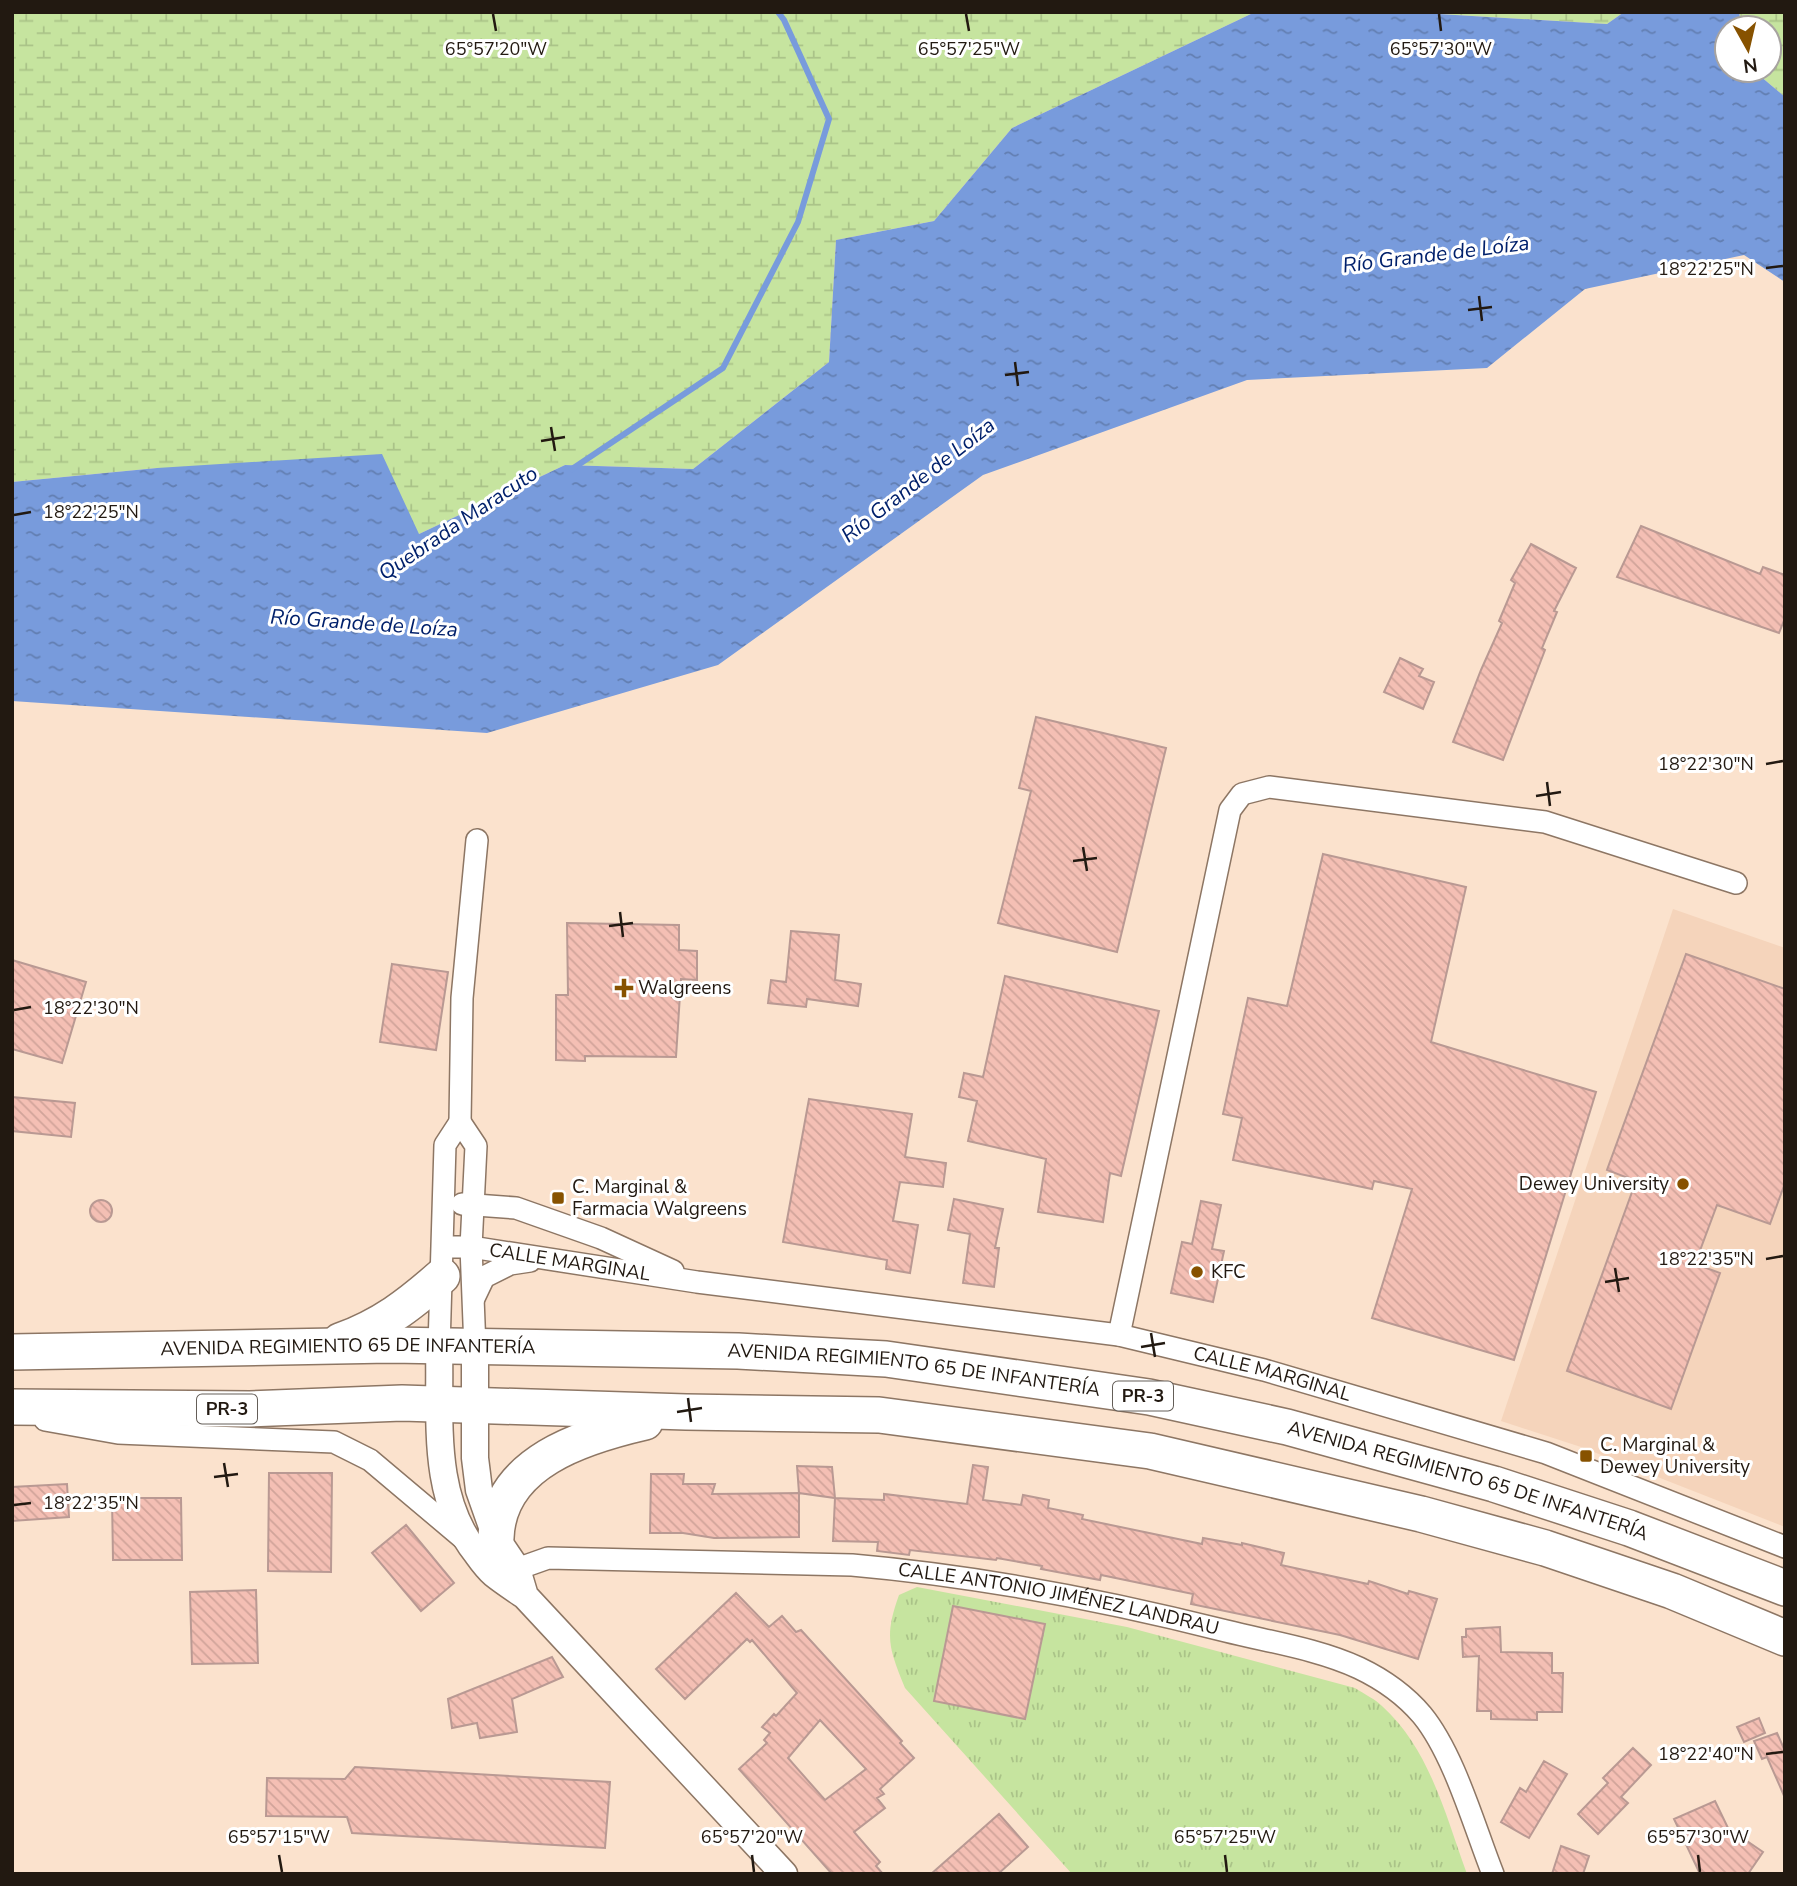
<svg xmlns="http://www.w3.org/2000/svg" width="1797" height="1886" font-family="'Nunito Sans',sans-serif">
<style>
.built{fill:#f5d4bb}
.grass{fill:url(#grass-tufts)}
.wetland{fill:url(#wetland-marsh)}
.water{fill:url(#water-ripples)}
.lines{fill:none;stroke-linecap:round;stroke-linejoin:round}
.stream{stroke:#789bdc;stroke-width:6}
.building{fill:url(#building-back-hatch);stroke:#b99993;stroke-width:2;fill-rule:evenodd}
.minor-casing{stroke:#8d7664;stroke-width:24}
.tertiary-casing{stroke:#8d7664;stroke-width:29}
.primary-casing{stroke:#8d7664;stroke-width:38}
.minor{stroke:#fff;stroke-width:21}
.tertiary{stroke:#fff;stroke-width:26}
.primary{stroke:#fff;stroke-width:35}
.ticks{fill:none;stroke:#221911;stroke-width:2.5}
.poi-dot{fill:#875200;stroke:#fff;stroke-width:2.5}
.labels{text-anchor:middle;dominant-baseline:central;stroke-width:6;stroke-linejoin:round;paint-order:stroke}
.shield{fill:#fff;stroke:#645e58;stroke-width:2}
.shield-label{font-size:18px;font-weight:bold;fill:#221911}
.poi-label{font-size:19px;fill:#221911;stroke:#fff;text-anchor:start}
.street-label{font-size:19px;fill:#221911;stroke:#fff}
.water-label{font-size:21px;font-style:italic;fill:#00206b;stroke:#fff}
.ticks-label{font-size:18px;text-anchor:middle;fill:#221911;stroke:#fff;stroke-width:6;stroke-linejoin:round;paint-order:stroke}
</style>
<defs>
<pattern id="grass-tufts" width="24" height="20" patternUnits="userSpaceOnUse" patternTransform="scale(1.75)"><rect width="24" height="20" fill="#c6e49f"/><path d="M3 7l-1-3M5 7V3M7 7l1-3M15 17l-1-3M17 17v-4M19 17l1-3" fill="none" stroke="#aac388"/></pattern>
<pattern id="wetland-marsh" width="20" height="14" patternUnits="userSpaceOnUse" patternTransform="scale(1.75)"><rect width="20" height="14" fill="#c6e49f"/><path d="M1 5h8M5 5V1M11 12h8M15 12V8" fill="none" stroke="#aac388"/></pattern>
<pattern id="water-ripples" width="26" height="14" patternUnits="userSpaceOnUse" patternTransform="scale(1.75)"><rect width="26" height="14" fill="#789bdc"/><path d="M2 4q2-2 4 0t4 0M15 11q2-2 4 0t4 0" fill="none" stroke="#627eb1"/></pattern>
<pattern id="building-back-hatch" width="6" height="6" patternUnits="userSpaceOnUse" patternTransform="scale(1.75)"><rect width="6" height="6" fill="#f4bfb4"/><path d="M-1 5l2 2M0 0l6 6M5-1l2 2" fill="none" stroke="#d1a49a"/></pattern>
</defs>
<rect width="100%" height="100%" fill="#fbe2cd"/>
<path class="built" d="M1673,909L1785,948V1527L1581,1447L1501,1421Z"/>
<path class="grass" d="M917,1587L1127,1627L1355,1688C1364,1694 1375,1699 1382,1706C1430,1749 1446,1817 1467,1874H1072L905,1688C889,1648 884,1637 899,1595Z"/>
<path class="wetland" d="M12,12H1255L1012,128L934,221L836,240L829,362L693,469L565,465L419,534L157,468L12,482Z
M1406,12H1624L1607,24Z
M1739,12H1785V97L1753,70H1769V28H1742Z"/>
<path class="water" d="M1255,12H1406L1607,24L1624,12H1739L1742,28H1727V70H1753L1785,97V282L1744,255L1585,289L1487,368L1247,380L983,475L718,665L487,733L12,701V482L157,468L382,454L419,534L565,465L693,469L829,362L836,240L934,221L1012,128Z"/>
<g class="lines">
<path class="stream" d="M572,469L723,368L798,222L829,119L784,20L778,12"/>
</g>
<path class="building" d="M1641,526L1760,574L1763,567L1785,575V618L1779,633L1617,577Z
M1531,544L1576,568L1554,611L1557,612L1542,648L1545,650L1503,760L1453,742L1481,670L1502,623L1499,621L1515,583L1511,580Z
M1400,658L1423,669L1419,676L1434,682L1423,709L1384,692Z
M1036,717L1166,748L1117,952L998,923L1031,791L1019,788Z
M1323,854L1466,887L1431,1042L1596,1092L1514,1360L1372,1318L1412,1189L1374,1181L1372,1189L1233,1160L1242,1118L1223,1114L1248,998L1287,1006Z
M567,923L679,925V950L697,951V980L681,979L676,1057L585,1056V1061L556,1060V995H568Z
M791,931L839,935L835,980L861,984L858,1006L807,999L806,1007L768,1003L771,980L786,982Z
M1686,954L1785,989V1183L1770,1224L1717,1205L1695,1264L1720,1273L1671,1409L1567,1371L1636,1181L1607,1170Z
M12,960L86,982L62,1063L12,1049Z
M392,964L448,972L436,1050L380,1042Z
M1005,976L1159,1011L1121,1176L1110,1173L1103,1222L1038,1212L1046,1159L968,1141L977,1101L959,1097L964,1073L983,1077Z
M12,1097L75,1103L71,1137L12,1131Z
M809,1099L912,1114L905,1157L946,1163L943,1187L900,1182L893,1221L918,1225L910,1273L886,1269L887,1260L783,1242Z
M954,1199L1003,1209L995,1248H999L994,1287L963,1283L970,1234L948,1230Z
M90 1211a11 11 0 1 1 22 0a11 11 0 1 1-22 0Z
M1201,1201L1221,1205L1212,1249L1224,1251L1213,1302L1171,1293L1182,1242L1192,1244Z
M973,1465L988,1467L983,1500L1021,1505L1023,1495L1049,1500L1048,1508L1083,1515L1082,1519L1202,1544L1203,1538L1242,1545V1543L1284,1553L1281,1565L1368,1584L1369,1581L1408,1594L1409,1591L1437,1599L1418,1659L1340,1635L1191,1604L1193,1594L1101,1575L1100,1580L1041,1569L1042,1566L997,1558L996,1560L910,1550L909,1555L877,1551L878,1542L833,1541L835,1498L884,1500V1494L967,1504Z
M797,1466L832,1467L835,1498L799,1493Z
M269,1473H332L331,1572L268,1571Z
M651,1474H684L683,1484H715L712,1494L799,1493V1537L714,1538L683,1533H650Z
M67,1484L69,1517L12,1521V1487Z
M112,1498H181L182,1560H113Z
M406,1525L454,1583L421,1611L372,1553Z
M256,1590L258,1663L192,1664L190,1592Z
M736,1593L769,1627L782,1616L796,1632L801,1630L902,1741L900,1743L914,1758L880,1789L884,1794L877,1798L885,1808L854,1832L880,1862L876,1866L883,1874H832L739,1769L767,1743L764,1740L770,1733L762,1727L774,1714L776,1716L797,1693L752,1640L750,1642L747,1639L685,1699L656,1669ZM820,1720L866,1769L825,1800L788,1758Z
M953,1606L1045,1624L1025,1719L934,1701Z
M1500,1627L1501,1652L1552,1653V1673H1563L1562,1712H1537V1720L1491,1719V1711H1477L1479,1656L1463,1657L1462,1637H1466V1629Z
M552,1657L563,1677L512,1699L517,1732L480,1738L477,1723L452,1728L448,1699Z
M1759,1718L1765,1733L1744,1742L1737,1727Z
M1777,1733L1785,1751V1798L1767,1757L1762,1759L1754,1741Z
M1633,1748L1651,1765L1621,1797L1628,1803L1598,1834L1578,1814L1608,1783L1603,1778Z
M1544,1761L1567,1774L1529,1838L1501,1822L1520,1788L1526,1792Z
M355,1767L610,1782L605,1848L352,1833L347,1817L266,1816L267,1778L345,1779Z
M1715,1801L1728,1828L1763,1852L1748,1874H1700L1674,1819Z
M999,1814L1028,1847L998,1874H931Z
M1561,1846L1589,1856L1583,1874H1552Z"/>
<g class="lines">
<defs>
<g id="minor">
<path d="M460,1122L462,998L477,840"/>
<path d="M462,1204L516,1208L601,1238L673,1271"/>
<path id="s1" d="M443,1247H471L697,1282L1119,1335L1264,1370L1546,1453L1785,1547"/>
<path d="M474,1298L484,1277L510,1264L530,1261"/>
<path d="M1119,1335L1230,810L1242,794L1269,787L1545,822L1736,883"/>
<path d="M439,1347L445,1145L460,1122L476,1146L471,1247L475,1348"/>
<path d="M45,1420L118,1433L334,1442L370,1460L465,1540"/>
<path id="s2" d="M505,1579L517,1569L548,1558L852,1565C978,1576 1103,1600 1226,1631C1270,1642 1318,1649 1359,1668C1382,1679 1405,1695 1422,1715C1454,1754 1474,1826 1493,1874"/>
</g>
<path id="tertiary" d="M439,1347C441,1418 430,1495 477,1554C482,1561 488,1569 494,1574C504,1582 515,1589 525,1596L784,1874
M475,1348V1458L479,1490L496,1538L517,1569L525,1596"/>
<g id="primary">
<path d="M340,1341C382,1326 409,1305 442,1276"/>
<path id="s3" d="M12,1352L390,1345L738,1351L886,1359L1149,1397L1287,1427L1494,1484L1629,1528L1785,1588"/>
<path d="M12,1407L250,1409L402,1403L686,1412L879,1415L1150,1451L1421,1514L1545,1548L1672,1591L1785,1638"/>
<path d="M496,1538C498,1462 584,1436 645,1422"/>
</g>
</defs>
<use href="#minor" class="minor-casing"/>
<use href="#tertiary" class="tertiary-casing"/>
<use href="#primary" class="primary-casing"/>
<use href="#minor" class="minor"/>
<use href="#tertiary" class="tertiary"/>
<use href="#primary" class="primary"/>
</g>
<path class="ticks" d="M493,14L496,31M966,14L969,31M1439,14L1441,31M1766,268L1783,266M1479,296L1482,321M1468,310L1492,307M1015,362L1018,386M1005,375L1029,372M551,427L555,451M541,441L565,437M14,515L31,512M1766,764L1783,761M1547,782L1550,806M1536,796L1561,792M1083,847L1087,871M1073,861L1097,858M620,912L623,937M609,926L633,923M14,1010L31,1007M1766,1259L1783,1256M1615,1268L1619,1292M1605,1282L1629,1278M1151,1333L1155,1357M1141,1347L1165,1343M688,1398L691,1422M677,1412L702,1408M224,1463L228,1487M214,1477L238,1474M14,1505L31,1503M1766,1754L1783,1752M279,1855L282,1872M752,1855L754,1872M1225,1855L1227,1872M1698,1855L1700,1872"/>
<g class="poi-dot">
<path d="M620.5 977.5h7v7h7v7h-7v7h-7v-7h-7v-7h7z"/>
<circle cx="1683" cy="1184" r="7"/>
<rect x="551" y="1191" width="14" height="14" rx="3.5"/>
<circle cx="1197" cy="1272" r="7"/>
<rect x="1579" y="1449" width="14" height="14" rx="3.5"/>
</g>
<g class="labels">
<g class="shield">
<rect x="1113" y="1381.5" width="60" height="29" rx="5"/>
<rect x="197" y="1394.5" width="60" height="29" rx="5"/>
</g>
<g class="shield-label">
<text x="1143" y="1396">PR-3</text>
<text x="227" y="1409">PR-3</text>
</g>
<g class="poi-label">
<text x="638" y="988">Walgreens</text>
<text x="1669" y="1184" text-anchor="end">Dewey University</text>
<text x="572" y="1187">C. Marginal &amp;<tspan x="572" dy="22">Farmacia Walgreens</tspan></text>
<text x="1211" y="1272">KFC</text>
<text x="1600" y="1445">C. Marginal &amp;<tspan x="1600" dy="22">Dewey University</tspan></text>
</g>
<g class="street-label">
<text stroke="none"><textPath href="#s1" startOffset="128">CALLE MARGINAL</textPath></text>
<text stroke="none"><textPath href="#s3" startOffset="336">AVENIDA REGIMIENTO 65 DE INFANTERÍA</textPath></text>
<text stroke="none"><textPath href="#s3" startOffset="903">AVENIDA REGIMIENTO 65 DE INFANTERÍA</textPath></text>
<text stroke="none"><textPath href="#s1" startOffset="840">CALLE MARGINAL</textPath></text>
<text stroke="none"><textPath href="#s3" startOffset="1470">AVENIDA REGIMIENTO 65 DE INFANTERÍA</textPath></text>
<text stroke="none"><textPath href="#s2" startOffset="562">CALLE ANTONIO JIMÉNEZ LANDRAU</textPath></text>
</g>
<g class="water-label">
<text transform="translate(1436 254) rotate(-7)">Río Grande de Loíza</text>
<text transform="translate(918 480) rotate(-38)">Río Grande de Loíza</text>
<text transform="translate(458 523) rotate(-34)">Quebrada Maracuto</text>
<text transform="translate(364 623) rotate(4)">Río Grande de Loíza</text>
</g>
</g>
<g class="ticks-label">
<text x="496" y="55">65°57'20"W</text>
<text x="969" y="55">65°57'25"W</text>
<text x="1441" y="55">65°57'30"W</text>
<text x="1706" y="275">18°22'25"N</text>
<text x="91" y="518">18°22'25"N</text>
<text x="1706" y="770">18°22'30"N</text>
<text x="91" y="1014">18°22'30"N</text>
<text x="1706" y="1265">18°22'35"N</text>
<text x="91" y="1509">18°22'35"N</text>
<text x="1706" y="1760">18°22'40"N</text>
<text x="279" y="1843">65°57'15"W</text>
<text x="752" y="1843">65°57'20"W</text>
<text x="1225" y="1843">65°57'25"W</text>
<text x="1698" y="1843">65°57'30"W</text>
</g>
<rect width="1797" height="1886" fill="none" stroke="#221911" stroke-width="28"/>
<g transform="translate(1748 49) rotate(172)"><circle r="33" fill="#ffffff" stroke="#a7a3a0" stroke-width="2"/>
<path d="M0-5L12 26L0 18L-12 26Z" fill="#875200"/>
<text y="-10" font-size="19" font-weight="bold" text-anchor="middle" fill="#221911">N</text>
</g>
</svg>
